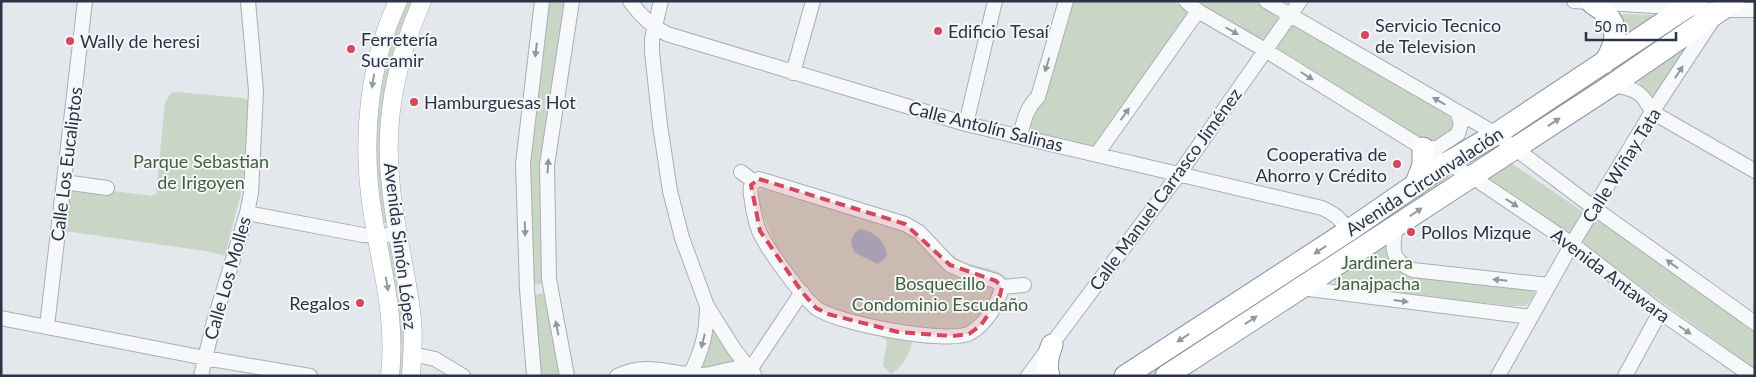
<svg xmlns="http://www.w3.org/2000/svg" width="1756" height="377" font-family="Lato,sans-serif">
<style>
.green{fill:#c9d6c5}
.water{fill:#9fb4cc}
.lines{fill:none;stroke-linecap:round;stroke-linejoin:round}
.minor-casing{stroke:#a9aeb7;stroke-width:16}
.major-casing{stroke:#a3abb8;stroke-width:19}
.highway-casing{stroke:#8b94a3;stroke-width:23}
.minor{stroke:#f7f8fa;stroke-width:14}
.major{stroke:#fff;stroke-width:18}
.highway{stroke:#fff;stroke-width:21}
.oneway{fill:#9196a0}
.oneway2{fill:#959aa2}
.marked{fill:#d1495b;fill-opacity:0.2;stroke:#d1495b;stroke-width:4;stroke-dasharray:10 6;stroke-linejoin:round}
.poi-dot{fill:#d1495b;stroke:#f4f6f9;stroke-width:2}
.labels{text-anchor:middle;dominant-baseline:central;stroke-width:4;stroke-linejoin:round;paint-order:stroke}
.poi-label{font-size:18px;fill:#2b3445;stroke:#f4f6f9;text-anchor:start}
.street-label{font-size:18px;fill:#2b3445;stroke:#f4f6f9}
.park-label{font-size:18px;fill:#3f6138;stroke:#f4f6f9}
</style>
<rect width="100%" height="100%" fill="#e4e7ec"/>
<path class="green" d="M406,1H412C391,50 379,104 380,158C381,179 385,201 388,222L382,224L374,149L382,73L387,51Z
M548,1H566L543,278L541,284L532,285L528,163Z
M1069,1H1174L1190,13L1096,147L1034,132L1028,128Z
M1195,1H1254L1275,13L1278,16V21L1266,38L1254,39Z
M1616,14L1654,15L1655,16L1623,39Z
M1688,16L1691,21L1513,139L1506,135Z
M1292,26H1297L1447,115L1455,122C1454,134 1439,139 1430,145L1279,53C1274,43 1284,31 1292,26Z
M1692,39L1655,98H1652L1639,83L1638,77Z
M177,92L243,98L249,101L243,185L225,256L206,251L64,231L69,190L75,186L152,196L156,194L165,103L171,93Z
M1511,163L1582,211C1582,219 1576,230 1568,233L1484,178Z
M1446,175L1451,178L1155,376H1142Z
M763,189L874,221L934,241C945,246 951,256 962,261C978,268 998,267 1008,280L1007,291L967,332L913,329C913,347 907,364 891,374L883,366L887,341L881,336L882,321L865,317L860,318C853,316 837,314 831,310C798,288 762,232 758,192Z
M1594,220L1600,221L1755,330V369L1583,245L1582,237Z
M392,243C401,288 406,330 403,376H396L387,245Z
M1386,243L1391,258L1531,289L1534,292V298L1525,306H1514L1348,289L1335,285L1334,277Z
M542,293L546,296L563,376H539L533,298L535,295Z
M712,323L735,360L732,362L711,367L701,368Z"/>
<path class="water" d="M860,229C874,231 886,241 887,256L878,264C872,260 861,257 856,253C848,245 851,234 860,229Z"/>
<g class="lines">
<defs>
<path id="minor" d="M630,1C641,16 651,26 667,34L966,124L1322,208C1335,214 1341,219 1348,231
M661,1L652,39V52L660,125L670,191L682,238L707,306L734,349L750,370L802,292
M1186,1L1198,11L1265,50L1447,163L1471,176L1572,244L1660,312L1752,376
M1266,1L1496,134L1594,208L1755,323
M1574,1L1719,10H1755
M793,73L813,1
M1612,85C1634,88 1643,92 1652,112L1755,171
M966,124L995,1
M1020,136C1024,121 1026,108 1038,97L1066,1
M1423,148H1437L1458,134L1461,123L1457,112
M1097,154L1198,11
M741,172L753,181
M759,179L905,224L919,232L950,265L968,273L996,281L1002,287C998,304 986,324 970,333C950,345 833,323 815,307C800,294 767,249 759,231C756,222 753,211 752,201C750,191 748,183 759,179Z
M64,182L107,188
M247,213L363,235L378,236L398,234
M1396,226C1392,248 1390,260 1413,270L1549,285
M1002,287L1024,285
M1301,288L1531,317
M1,318L205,358L310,376
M47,326L85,1
M412,354L435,359L463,376
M690,374C702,352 707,332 707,306
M201,376L213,325L247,213L251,193L256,91L248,1
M534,376L527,289L523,164L542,1
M567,376L549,279L547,165L572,1
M617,376C650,361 669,375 702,375C719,375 739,361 754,374
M1028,376L1179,174L1300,1
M1498,376L1572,244L1652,112L1712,21
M1625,376L1660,312"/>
<path id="major" d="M390,376C397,313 379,262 371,202C362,135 369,63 398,1
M411,376C412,357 414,337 412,319C407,274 395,231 391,187C383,123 396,60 422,1"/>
<path id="highway" d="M1592,3C1619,19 1621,38 1604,63
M1415,186L1423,165V148
M1049,376C1045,365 1048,355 1052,345
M1125,376L1348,231L1447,163L1496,134L1696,1
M1166,376L1612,85L1734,1"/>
</defs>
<use href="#minor" class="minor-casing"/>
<use href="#major" class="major-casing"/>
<use href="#highway" class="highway-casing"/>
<use href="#minor" class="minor"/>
<use href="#major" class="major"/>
<use href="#highway" class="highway"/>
</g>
<defs><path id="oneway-solid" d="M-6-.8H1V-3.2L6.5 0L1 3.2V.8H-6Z" transform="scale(1.25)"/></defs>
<g class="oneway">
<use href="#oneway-solid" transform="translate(1232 31) rotate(30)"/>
<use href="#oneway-solid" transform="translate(536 50) rotate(97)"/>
<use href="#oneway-solid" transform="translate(1047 65) rotate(107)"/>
<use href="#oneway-solid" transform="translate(1679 72) rotate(-57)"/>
<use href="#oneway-solid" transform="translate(1307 76) rotate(32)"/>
<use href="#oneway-solid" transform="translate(1439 101) rotate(-150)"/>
<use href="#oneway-solid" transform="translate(1125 114) rotate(-55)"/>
<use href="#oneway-solid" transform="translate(548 166) rotate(-86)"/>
<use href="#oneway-solid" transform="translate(1512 203) rotate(34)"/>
<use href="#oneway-solid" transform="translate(525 229) rotate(88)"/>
<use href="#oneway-solid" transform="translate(1672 264) rotate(-144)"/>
<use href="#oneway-solid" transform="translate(1500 280) rotate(-174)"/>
<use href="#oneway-solid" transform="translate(1401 301) rotate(7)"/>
<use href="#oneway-solid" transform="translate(557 328) rotate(-101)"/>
<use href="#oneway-solid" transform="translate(1685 330) rotate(35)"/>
<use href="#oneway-solid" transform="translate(703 341) rotate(104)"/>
</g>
<g class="oneway2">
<use href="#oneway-solid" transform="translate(373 81) rotate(99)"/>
<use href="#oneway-solid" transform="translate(1554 122) rotate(-33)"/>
<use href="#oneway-solid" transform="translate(1416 212) rotate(-33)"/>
<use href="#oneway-solid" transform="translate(1320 250) rotate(147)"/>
<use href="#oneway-solid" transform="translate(387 284) rotate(80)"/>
<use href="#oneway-solid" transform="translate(1251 320) rotate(-33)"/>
<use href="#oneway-solid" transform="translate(1183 338) rotate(147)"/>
</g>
<path class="marked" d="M759,179L905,224L950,265L996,281L1002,287L999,299L981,325L969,334L952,336L898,332L828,314L816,308L802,292L760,231L751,185Z"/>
<g class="poi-dot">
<circle cx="938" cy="31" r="5"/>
<circle cx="1365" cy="35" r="5"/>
<circle cx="70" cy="41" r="5"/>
<circle cx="351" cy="49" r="5"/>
<circle cx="414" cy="102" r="5"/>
<circle cx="1397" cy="164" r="5"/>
<circle cx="1411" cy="232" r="5"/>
<circle cx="360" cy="303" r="5"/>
</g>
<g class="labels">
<g class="poi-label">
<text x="1375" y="25">Servicio Tecnico<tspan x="1375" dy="21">de Television</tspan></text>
<text x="948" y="31">Edificio Tesaí</text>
<text x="361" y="39">Ferretería<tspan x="361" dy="21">Sucamir</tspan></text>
<text x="80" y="41">Wally de heresi</text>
<text x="424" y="102">Hamburguesas Hot</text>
<text x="1387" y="154" text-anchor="end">Cooperativa de<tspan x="1387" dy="21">Ahorro y Crédito</tspan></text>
<text x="1421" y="232">Pollos Mizque</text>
<text x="350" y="303" text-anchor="end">Regalos</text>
</g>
<g class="street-label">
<text transform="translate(986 126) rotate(14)">Calle Antolín Salinas</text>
<text transform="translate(66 164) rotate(-83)">Calle Los Eucaliptos</text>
<text transform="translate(1621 165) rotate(-58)">Calle Wiñay Tata</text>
<text transform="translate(1424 181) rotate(-33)">Avenida Circunvalación</text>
<text transform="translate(1165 189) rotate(-54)">Calle Manuel Carrasco Jiménez</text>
<text transform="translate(401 246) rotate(83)">Avenida Simón López</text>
<text transform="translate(1611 275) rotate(37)">Avenida Antawara</text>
<text transform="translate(227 278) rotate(-74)">Calle Los Molles</text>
</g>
<g class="park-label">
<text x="201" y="161">Parque Sebastian<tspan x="201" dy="21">de Irigoyen</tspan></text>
<text x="1377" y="262">Jardinera<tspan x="1377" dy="21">Janajpacha</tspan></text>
<text x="940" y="283">Bosquecillo<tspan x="940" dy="21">Condominio Escudaño</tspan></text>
</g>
</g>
<rect width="1756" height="377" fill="none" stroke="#2b3445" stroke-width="5"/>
<path d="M1586 32v8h90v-8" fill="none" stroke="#2b3445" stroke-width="2.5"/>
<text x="1594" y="32" font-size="15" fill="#2b3445" stroke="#f4f6f9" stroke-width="4" paint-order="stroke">50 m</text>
</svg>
